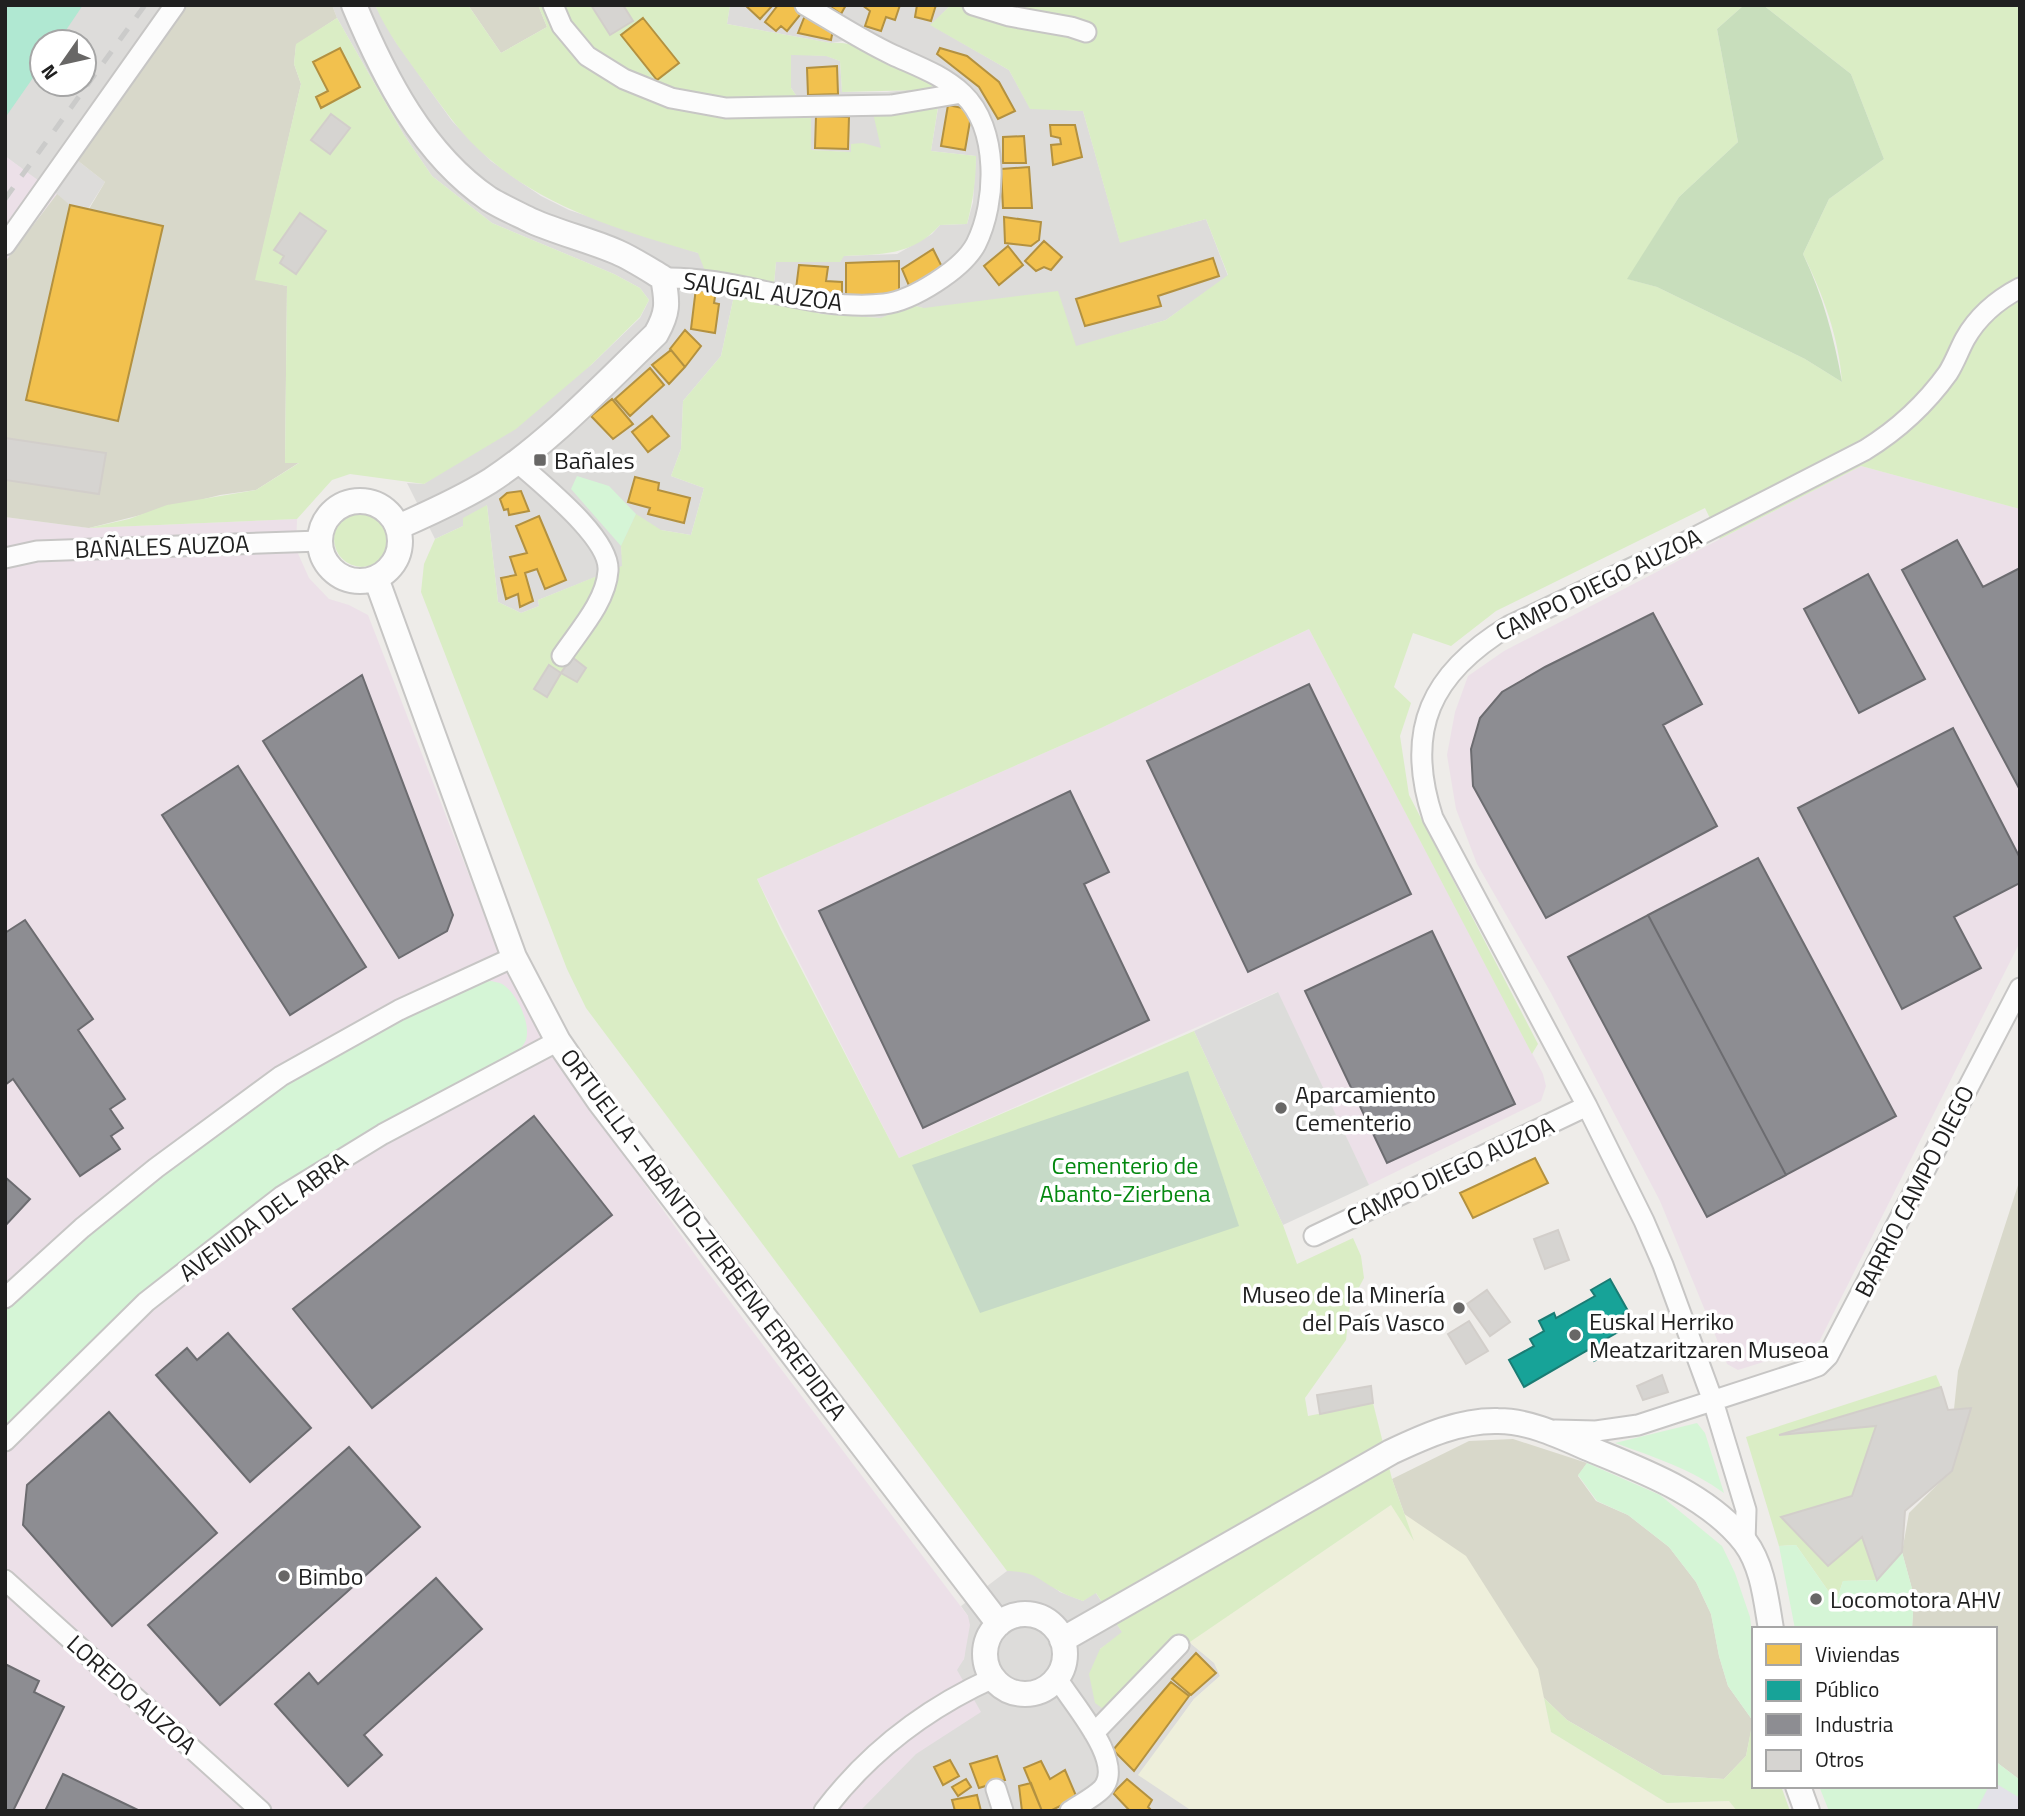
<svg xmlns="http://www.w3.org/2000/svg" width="2025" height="1816" font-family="'Titillium Web',sans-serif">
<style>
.residential{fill:#dddcda;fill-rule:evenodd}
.industrial{fill:#ece0e8}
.religious{fill:#dcdcda}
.construction{fill:#d8d8ca}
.farmland{fill:#eeefdb}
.grass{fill:#daedc5}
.forest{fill:#c8debc}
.cemetery{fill:#c6dac7}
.park{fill:#d5f5d6}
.pitch{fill:#b0e8d2}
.plaza{fill:#e3e2e8}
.homes{fill:#f2c14e;stroke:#b39140;stroke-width:2}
.public{fill:#17a398;stroke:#1a7c74;stroke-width:2}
.industry{fill:#8d8d92;stroke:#6c6c70;stroke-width:2}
.building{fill:#d6d4d1;stroke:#d2ceca;stroke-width:2}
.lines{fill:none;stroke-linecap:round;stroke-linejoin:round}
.minor-casing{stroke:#c7c6c5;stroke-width:23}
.tertiary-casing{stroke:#c7c6c5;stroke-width:28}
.minor{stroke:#fcfcfc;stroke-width:19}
.tertiary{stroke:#fcfcfc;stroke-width:24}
.rail{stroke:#cbcbca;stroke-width:5;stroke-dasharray:14 14;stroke-linecap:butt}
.poi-dot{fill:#686766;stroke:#fff;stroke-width:2.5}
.labels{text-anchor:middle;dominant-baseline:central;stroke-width:7;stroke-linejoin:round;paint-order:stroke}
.street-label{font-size:24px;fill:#202020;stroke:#fff}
.poi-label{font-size:24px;fill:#202020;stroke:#fff;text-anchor:start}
.park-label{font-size:24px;fill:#048810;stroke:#fff}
</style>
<rect width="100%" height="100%" fill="#eeece9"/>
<path class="residential" d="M5,5H184L77,160L105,182L88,209L70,205L5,156ZM42,42H84V84H42Z
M332,5H375L395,41L452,121L491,161L519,181L541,196L569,210L698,253L738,277L721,356L683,401L681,449L671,476L704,488L691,535L661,530L621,546L623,566L538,600L539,606L521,613L498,602L487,505L463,526L435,539L407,483L424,484L591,365L640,318L649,300L640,288L614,274L492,223L432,176L404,135L337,18Z
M730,5H951L931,25L1009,70L1030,108L1083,111L1120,242L1206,219L1228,276L1166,320L1076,347L911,305L882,318L821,314L778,301L774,284L776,262H840L843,256L897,254L932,234L940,225L967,224L973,202L976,156L931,151L938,108L881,148L851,152L810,150L811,117L791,88V54L827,56L840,61L842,92H887L937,87L843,41L831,43L727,24Z
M1007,1571H1024L1040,1577L1060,1592L1083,1601L1095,1592L1123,1633L1100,1649L1189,1642L1215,1663L1220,1676L1194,1699L1179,1720L1192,1811H801L964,1659L968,1616L961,1606Z"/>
<path class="industrial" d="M5,156L57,194L5,262Z
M1861,466L2020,509V942L1820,1340L1801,1350L1738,1370L1727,1364L1660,1201L1551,993L1477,864L1456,809L1447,755L1455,712L1468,676L1504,651Z
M5,517L89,528L297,519L296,549L309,578L329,599L349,605L368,615L495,942L573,1084L701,1263L968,1616L970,1625L964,1659L957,1670L981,1712L916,1754L860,1811H5Z
M1309,629L1543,1074L1546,1086L1541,1101L1369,1185L1277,992L899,1158L757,879L1101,728Z"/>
<path class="religious" d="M1278,992L1369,1185L1283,1225L1194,1031Z"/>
<path class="construction" d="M184,5H332L337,18L296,45L294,64L301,84L256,279L287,286L285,463L300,462L256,490L220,495L89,528L5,517V262L57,194L70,205L89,209L105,182L77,160Z
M468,5H538L547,27L501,53Z
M2020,1179V1780L1995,1761V1629H1912L1914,1596L1902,1552L1909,1513L1952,1470L1971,1408L1954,1409L1958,1371Z
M1513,1439L1587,1463L1578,1476L1596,1501L1628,1515L1669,1547L1696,1582L1711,1614L1719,1656L1728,1686L1753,1721L1746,1756L1724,1779L1662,1775L1567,1720L1544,1698L1414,1541L1392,1479L1469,1441Z"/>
<path class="farmland" d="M1391,1505L1466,1556L1538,1669L1551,1732L1667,1803L1729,1801L1737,1811H1192L1138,1775L1194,1699L1220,1676L1214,1663L1189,1642Z"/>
<path class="grass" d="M375,5H468L501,53L547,27L538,5H730L727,24L831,43C860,39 913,71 940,84L922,90L842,92L840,61L826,56L791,55V88L811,117V150L851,152V144L863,143L881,148L873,113L938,107L931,151L976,156C976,179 973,201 967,224L940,225C912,256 882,254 844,256L840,262H776L774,284L778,301L821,314L881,318L911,305L924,308L1058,291L1076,346L1166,320L1228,275L1206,219L1120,243L1083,111L1030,109L1009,70L930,25L951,5H1744L1717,29L1738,142L1679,197L1628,279L1657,287L1805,359L1842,382C1839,338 1823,294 1803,254L1829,199L1884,159L1851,74L1763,5H2020V509L1861,466L1720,539L1705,508L1496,611L1451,646L1413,633L1394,687L1411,703L1400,736L1409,795L1538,1044L1532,1054L1309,629L1101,728L757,879L781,930L899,1158L1194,1031L1283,1225L1297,1264L1353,1238L1361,1256L1364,1278L1350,1304L1346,1340L1305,1398L1308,1416L1373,1403L1392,1479L1414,1541L1391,1505L1187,1644L1106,1711L1095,1703L1089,1674L1100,1649L1122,1632L1096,1593L1083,1601C1076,1598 1068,1596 1061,1592C1036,1579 1038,1572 1007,1571L586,1008L567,969L421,592L424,564L435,539L463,526V518L487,505L498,602L521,613L539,606L538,600L622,566L621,546L636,514L661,530L691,535L704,488L671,476L681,449L683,401L721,356L738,277L705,271L698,253C616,229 531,204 470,141C453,123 439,102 424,82C406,57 387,33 375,5Z
M337,18L404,135L432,176L492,223L614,274L640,288L649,300L640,317L591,365L516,429L424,484L350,474L332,480L297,519L89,528L129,519L167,505L256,490L299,463H285L287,286L255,280L301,84L294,64L296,44Z
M334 539a28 28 0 1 1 56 0a28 28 0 1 1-56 0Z
M1936,1375L1941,1387L1784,1434L1876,1426L1852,1496L1877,1580L1843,1581L1836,1602L1796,1545L1779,1546L1746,1437Z
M1544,1698L1567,1720L1662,1775L1724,1779L1746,1756L1754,1714V1786H1781L1790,1811H1737L1729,1801L1667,1803L1551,1732Z"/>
<path class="forest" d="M1744,5H1763L1851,74L1884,159L1829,199L1803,254C1823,296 1834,337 1842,382L1805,359L1657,287L1627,279L1679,197L1738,142L1717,29Z"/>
<path class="cemetery" d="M1188,1071L1239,1226L980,1313L912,1165Z"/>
<path class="park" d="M577,476L609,486L636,514L621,546L571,489Z
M491,981C494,982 498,982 502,984C517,993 531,1023 526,1040C523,1047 517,1052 511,1058L312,1168L5,1432V1311L94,1222L216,1130L307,1069L469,984Z
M1697,1423L1705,1433L1724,1493C1691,1469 1654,1457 1615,1443Z
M1587,1463L1660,1495L1722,1546L1735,1573L1750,1617L1754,1650L1753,1721L1728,1686L1719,1656L1711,1614L1696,1582L1669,1547L1628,1515L1597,1501L1578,1475Z
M1796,1545L1836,1602L1843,1581L1877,1580L1902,1552L1914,1596L1912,1629H1795L1779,1546Z
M1995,1761L2020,1780V1811H1829L1819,1786H1995Z"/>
<path class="pitch" d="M5,5H83L58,42H42V65L5,118Z"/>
<path class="plaza" d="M1995,1783L2020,1798V1811H1976L1989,1786H1995Z"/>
<path class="homes" d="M745,5H773L760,19Z
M778,5H797L804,10L787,31L781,26L776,31L765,22Z
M828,5H846L841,14Z
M862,5H900L895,20L886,17L881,31L865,26L870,11Z
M917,5H936L931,21L915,17Z
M806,13L833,30L831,40L798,33Z
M643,18L679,63L657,80L621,35Z
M340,48L360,87L321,108L316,97L328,91L313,62Z
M940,48L967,56L999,82L1015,111L998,119L979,87L937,54Z
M837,66L838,94L808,95L807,68Z
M948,105L972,110L965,150L941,146Z
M816,116L849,117L848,149L815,148Z
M1050,125H1075L1082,157L1053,165L1051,145L1061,144L1060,138L1051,136Z
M1024,136L1026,163H1003V137Z
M1029,167L1032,208H1003L1001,169Z
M70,205L163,226L118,421L26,400Z
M1004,217L1041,222L1039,240L1031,246L1005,243Z
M1044,241L1062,257L1051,270L1044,267L1036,271L1025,261Z
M1008,246L1023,265L999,285L984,266Z
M933,249L942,267L910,288L902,269Z
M1213,258L1219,276L1158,296L1161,306L1085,326L1076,299Z
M899,261V293L846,296V263Z
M799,265L828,267L826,281L842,282V296H825V290L796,289Z
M696,288L716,291L714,303L719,304L715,333L691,329Z
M685,330L701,346L685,367L670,349Z
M671,350L685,367L669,384L652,365Z
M650,368L664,385L630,416L615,399Z
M612,399L633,424L613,439L591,416Z
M652,416L669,436L648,452L632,432Z
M635,477L659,483L658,490L690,498L684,523L648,514L650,508L628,502Z
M521,491L529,511L509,515L508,509L504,510L500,499L507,493Z
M539,516L566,580L545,589L537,569L525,573L533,601L520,607L518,594L506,599L501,578L516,575L510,557L527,553L516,526Z
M1535,1158L1548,1183L1473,1218L1460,1193Z
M1196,1653L1216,1673L1191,1695L1172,1679Z
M1171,1682L1189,1696L1134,1771L1113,1750Z
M997,1756L1005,1780L979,1788L970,1764Z
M950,1760L959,1776L943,1785L934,1767Z
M1041,1761L1050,1779L1065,1770L1077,1798L1050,1811H1042L1024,1768Z
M966,1779L971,1787L958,1796L952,1787Z
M1127,1779L1152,1800L1148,1807L1152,1811H1130L1113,1793Z
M1031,1783L1042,1811H1022L1019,1786Z
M977,1795L981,1811H955L952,1800Z"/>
<path class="public" d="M1610,1279L1628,1311L1620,1316L1627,1327L1606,1339L1613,1351L1594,1361L1588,1350L1524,1387L1509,1360L1534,1346L1530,1339L1544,1331L1539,1321L1554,1313L1556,1318L1595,1296L1591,1290Z"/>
<path class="industry" d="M1957,540L1983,587L2020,568V790L1902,570Z
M1868,574L1925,679L1859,713L1804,609Z
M1653,613L1702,704L1663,725L1717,826L1546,918L1473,786L1471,749L1480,718L1502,692L1545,667Z
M362,675L453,915L447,931L399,958L263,741Z
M1309,684L1411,894L1248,972L1147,761Z
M1953,728L2020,858V883L1954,917L1981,968L1902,1009L1798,808Z
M238,766L366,967L290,1015L162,815Z
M1070,791L1109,872L1084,884L1149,1020L923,1128L819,911Z
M1758,858L1896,1116L1786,1175L1648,915Z
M1648,915L1786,1175L1707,1217L1568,957Z
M25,920L93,1019L78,1030L125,1099L110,1109L123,1128L111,1136L120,1149L80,1176L13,1079L5,1085V933Z
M1432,931L1515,1104L1387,1163L1305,991Z
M534,1116L612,1215L372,1408L293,1309Z
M5,1177L30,1199L5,1226Z
M228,1333L311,1428L250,1482L156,1375L187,1348L197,1360Z
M109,1412L217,1533L112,1626L23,1525L27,1485Z
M349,1447L420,1527L220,1705L148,1625Z
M436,1578L482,1629L364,1735L382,1755L348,1786L275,1704L309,1673L318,1684Z
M5,1664L39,1681L34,1692L64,1707L13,1811H5Z
M63,1774L140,1811H45Z"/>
<path class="building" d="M591,5H623L633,21L610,35Z
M331,114L350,128L330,154L311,140Z
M300,213L326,231L296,274L280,263L284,256L274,250Z
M5,438L106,453L99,494L5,480Z
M572,657L586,668L577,682L561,673Z
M549,665L561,673L547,697L534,689Z
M1558,1230L1569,1260L1545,1269L1534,1239Z
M1487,1290L1510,1322L1490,1336L1467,1304Z
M1469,1321L1488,1351L1466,1364L1448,1334Z
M1662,1375L1668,1392L1643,1400L1637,1386Z
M1371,1386L1373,1403L1320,1414L1317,1395Z
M1941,1387L1948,1410L1971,1408L1952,1471L1905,1511L1902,1552L1877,1580L1862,1537L1828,1566L1781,1517L1852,1496L1876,1426L1779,1435Z"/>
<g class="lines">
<defs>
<path id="minor" d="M553,5L562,26L587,56L624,79L671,98L726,108L891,105L962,93
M973,5L1009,16L1071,27L1086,32
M5,245L175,5
M663,278C738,276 810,312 884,304C912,301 963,269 976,244C997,202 999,128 963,94C943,75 917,66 893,55C863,41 834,22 805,5
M516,461C540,483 611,538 608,571C606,602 578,632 562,656
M5,558L37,551L320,541
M1314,1236L1587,1106
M5,1298L82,1228L156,1168L281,1076L399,1010L514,957
M1555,1430L1596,1431L1638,1425L1807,1370L1818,1366L1828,1356L2020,988
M5,1441L146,1302L282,1196L383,1134L558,1041
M1745,1543L1746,1510L1713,1401L1663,1265L1644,1221L1587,1106L1433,818C1404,730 1431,673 1509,626L1676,547L1865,450C1899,429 1925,405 1948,373C1955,362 1959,350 1965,339C1978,316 1997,300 2020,288
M5,1580L261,1811
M1057,1678C1071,1702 1127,1763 1102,1789C1093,1798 1080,1804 1070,1811
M1094,1733L1179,1645
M996,1789L1003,1811
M824,1811C868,1753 927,1708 993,1678"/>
<path id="tertiary" d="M354,5C384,77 423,154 489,199C502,207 518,214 532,221C559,233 589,240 617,252C633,259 648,269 663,278C668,303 668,313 656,334C603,385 551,441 490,481C461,499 430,513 398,527
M320 541a40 40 0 1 1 80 0a40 40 0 1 1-80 0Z
M376,578L514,957L558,1041L600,1102L999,1624
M985 1654a40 40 0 1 1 80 0a40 40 0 1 1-80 0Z
M1062,1640L1391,1452C1425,1436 1460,1420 1498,1421C1530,1421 1562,1437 1590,1449C1644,1471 1708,1495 1745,1542C1763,1566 1766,1600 1771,1629
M1798,1786L1807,1811"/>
</defs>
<use href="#minor" class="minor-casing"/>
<use href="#tertiary" class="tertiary-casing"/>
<use href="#minor" class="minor"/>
<use href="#tertiary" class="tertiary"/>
<path class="rail" d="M5,199L145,5"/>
</g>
<g class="poi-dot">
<rect x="533" y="453" width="14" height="14" rx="3.5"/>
<circle cx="1281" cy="1108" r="7"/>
<circle cx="1459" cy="1308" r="7"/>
<circle cx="1575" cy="1335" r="7"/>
<circle cx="284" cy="1576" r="7"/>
<circle cx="1816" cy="1599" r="7"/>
</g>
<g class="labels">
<g class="street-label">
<text transform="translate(763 291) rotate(8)">SAUGAL AUZOA</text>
<text transform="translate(162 546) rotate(-2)">BAÑALES AUZOA</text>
<text transform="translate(1598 584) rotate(-26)">CAMPO DIEGO AUZOA</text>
<text transform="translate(1450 1171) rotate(-25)">CAMPO DIEGO AUZOA</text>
<text transform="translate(1914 1191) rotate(-63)">BARRIO CAMPO DIEGO</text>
<text transform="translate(263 1216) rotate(-36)">AVENIDA DEL ABRA</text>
<text transform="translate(704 1234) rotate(53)">ORTUELLA - ABANTO-ZIERBENA ERREPIDEA</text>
<text transform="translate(132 1694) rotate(42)">LOREDO AUZOA</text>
</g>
<g class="poi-label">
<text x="554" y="460">Bañales</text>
<text x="1295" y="1094">Aparcamiento<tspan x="1295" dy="28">Cementerio</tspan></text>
<text x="1445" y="1294" text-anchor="end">Museo de la Minería<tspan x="1445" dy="28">del País Vasco</tspan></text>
<text x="1589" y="1321">Euskal Herriko<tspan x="1589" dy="28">Meatzaritzaren Museoa</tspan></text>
<text x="298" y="1576">Bimbo</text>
<text x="1830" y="1599">Locomotora AHV</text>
</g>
<g class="park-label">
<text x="1125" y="1165">Cementerio de<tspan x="1125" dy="28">Abanto-Zierbena</tspan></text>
</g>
</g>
<rect width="2025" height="1816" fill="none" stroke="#202020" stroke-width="14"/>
<rect x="1752" y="1627" width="245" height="161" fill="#ffffff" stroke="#a6a6a6" stroke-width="2"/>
<rect x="1766" y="1644" width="35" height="21" fill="#f2c14e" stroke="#a6a6a6" stroke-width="2"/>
<text x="1815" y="1662" font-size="21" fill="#202020">Viviendas</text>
<rect x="1766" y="1680" width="35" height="21" fill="#17a398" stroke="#a6a6a6" stroke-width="2"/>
<text x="1815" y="1697" font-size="21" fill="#202020">Público</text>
<rect x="1766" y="1714" width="35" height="21" fill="#8d8d92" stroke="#a6a6a6" stroke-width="2"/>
<text x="1815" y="1732" font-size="21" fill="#202020">Industria</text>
<rect x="1766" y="1750" width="35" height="21" fill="#d6d4d1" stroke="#a6a6a6" stroke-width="2"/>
<text x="1815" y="1767" font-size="21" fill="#202020">Otros</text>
<g transform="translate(63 63) rotate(236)"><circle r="33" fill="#ffffff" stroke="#a6a6a6" stroke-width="2"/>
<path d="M0-5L12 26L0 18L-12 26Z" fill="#686766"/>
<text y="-10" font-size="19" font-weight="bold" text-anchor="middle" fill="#202020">N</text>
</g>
</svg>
